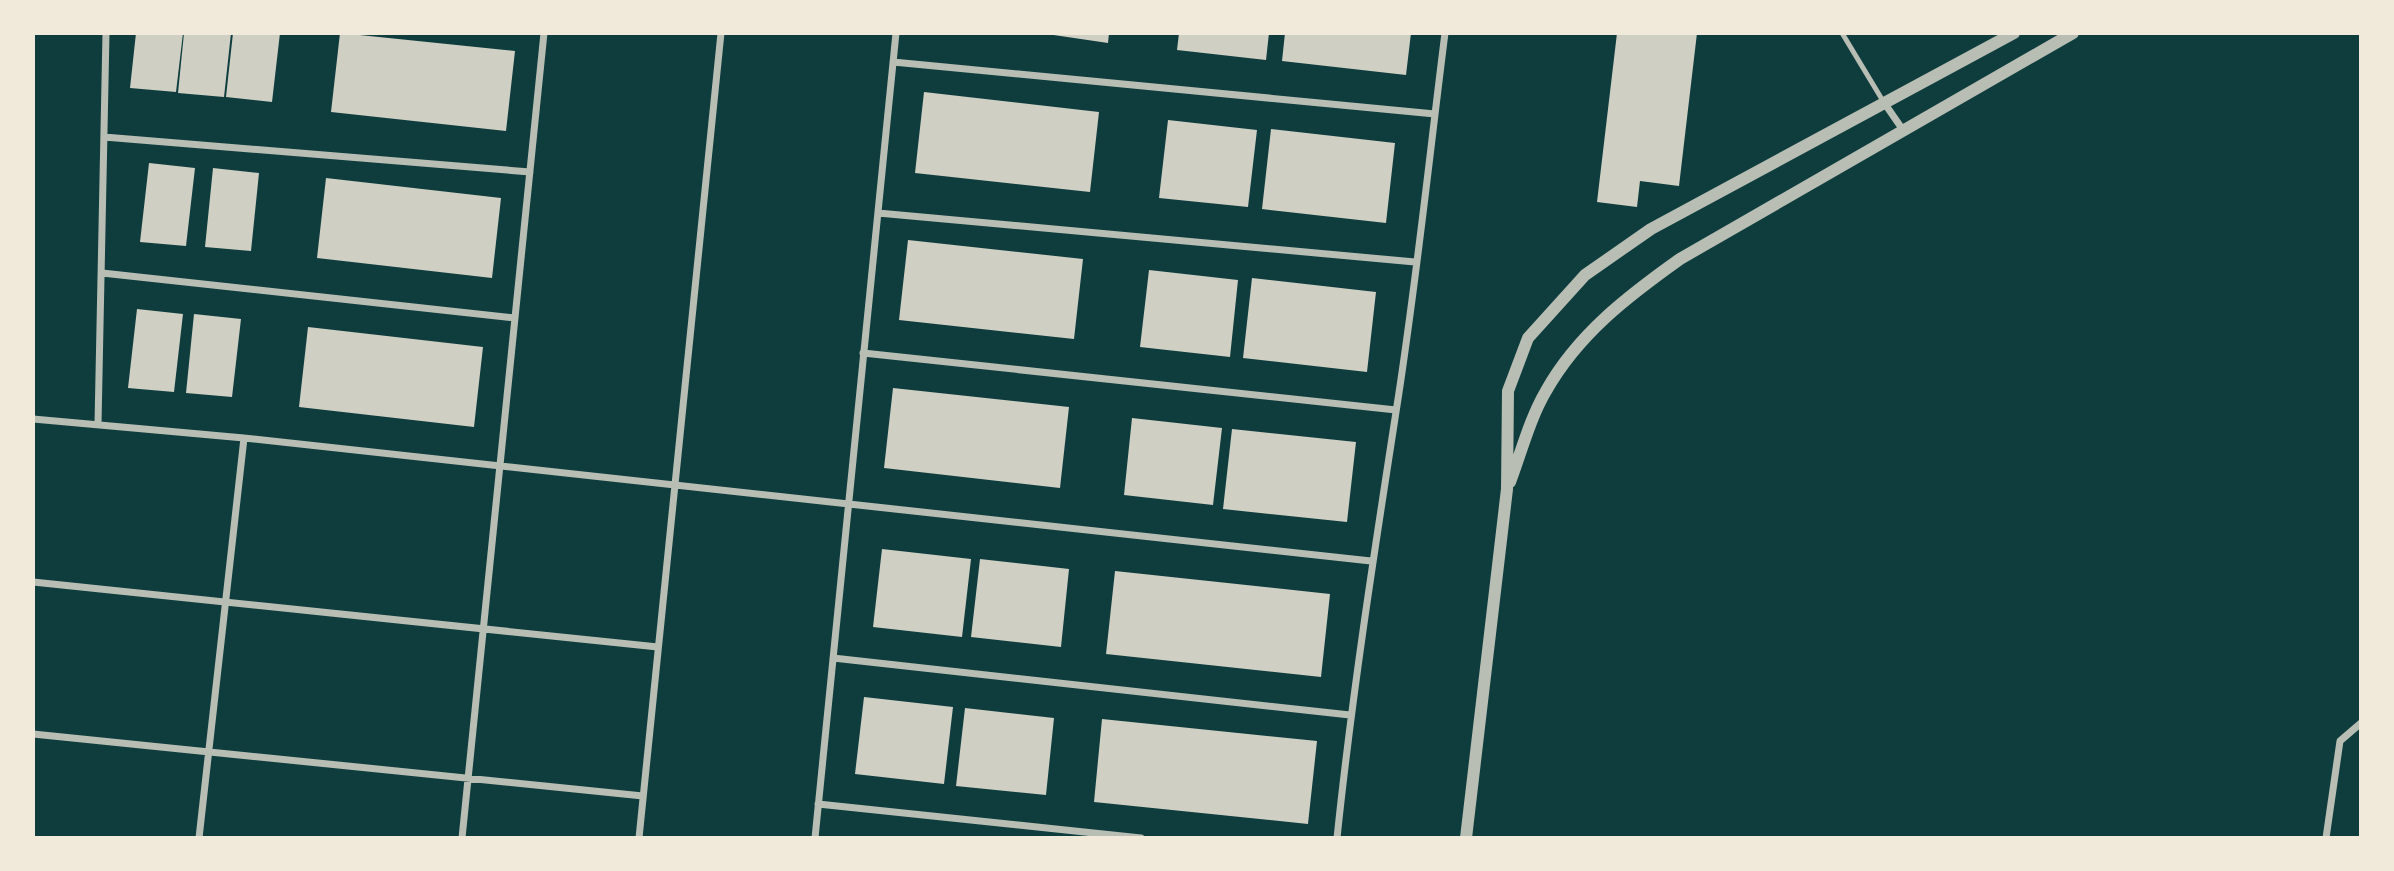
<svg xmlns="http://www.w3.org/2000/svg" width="2394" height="871" font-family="'Noto Sans',sans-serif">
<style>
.building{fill:#cfcfc3}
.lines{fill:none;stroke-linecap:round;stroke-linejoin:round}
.service{stroke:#b8beb3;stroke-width:5}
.minor{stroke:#b8beb3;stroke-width:7}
.tertiary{stroke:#b8beb3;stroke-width:12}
</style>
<rect width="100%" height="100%" fill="#0f3d3e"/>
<path class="building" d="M136,33H183L176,92L130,88Z
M184,33H231L224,97L178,93Z
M233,33H280L272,102L226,97Z
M340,33L515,51L506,131L331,112Z
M1040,33H1109L1108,43Z
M1179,33H1269L1266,60L1177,50Z
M1285,33H1411L1406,75L1282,61Z
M1617,33H1697L1679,186L1640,181L1637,207L1597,202Z
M924,92L1099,112L1090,192L915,173Z
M1168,120L1257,130L1248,207L1159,198Z
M1271,129L1395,143L1386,223L1262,209Z
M149,163L195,168L186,246L140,242Z
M213,168L259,173L251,251L205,247Z
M326,178L501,198L492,278L317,258Z
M908,240L1083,259L1074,339L899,320Z
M1149,270L1238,280L1230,357L1140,347Z
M1252,278L1376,292L1367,372L1243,358Z
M137,309L183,314L174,392L128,388Z
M194,314L241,319L232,397L186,393Z
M308,327L483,347L474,427L299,407Z
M893,388L1069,407L1060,488L884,468Z
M1132,418L1222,428L1213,505L1124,495Z
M1232,429L1356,442L1347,522L1223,509Z
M882,549L971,559L962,637L873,627Z
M980,559L1069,569L1061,647L971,637Z
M1115,571L1330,594L1321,677L1106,654Z
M864,697L953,707L944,784L855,774Z
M965,708L1054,718L1046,795L956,786Z
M1102,719L1317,741L1308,824L1094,802Z"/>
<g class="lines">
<path class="service" d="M1842,33L1883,101"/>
<path class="minor" d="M893,62L1435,114
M1885,104L1903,130
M104,137L530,172
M878,213L1415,262
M102,273L515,318
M863,353L1396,410
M33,419L244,438L1371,561
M98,424L106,33
M33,582L658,647
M833,658L1350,715
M33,734L643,796
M818,804L1141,838
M199,838L244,438
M462,838L544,33
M639,838L721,33
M815,838L896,33
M1337,838C1352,695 1374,554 1396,412C1416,286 1429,159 1445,33
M2326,838L2340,741L2361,723"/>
<path class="tertiary" d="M1510,482C1521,453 1530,418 1546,391C1578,334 1628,296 1680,259L2073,33
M1466,838L1507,489L1508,391L1528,338L1585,275L1651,229L2014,33"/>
</g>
<rect width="2394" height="871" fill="none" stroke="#f1e9da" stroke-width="70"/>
</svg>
